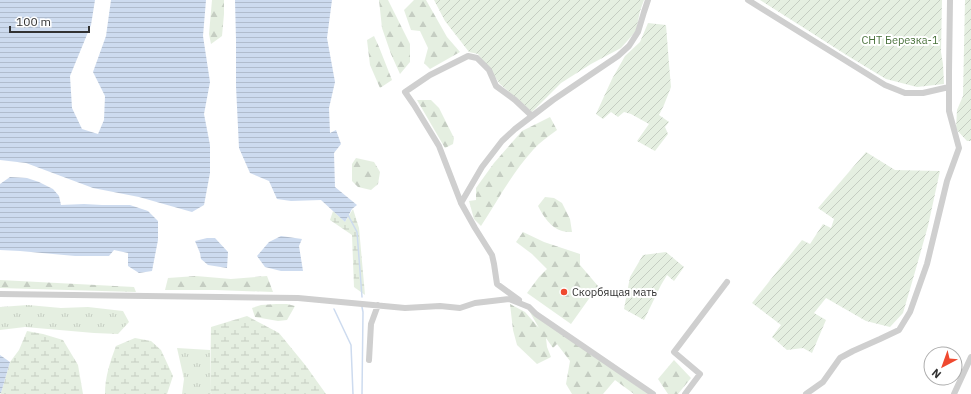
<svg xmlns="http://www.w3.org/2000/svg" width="971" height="394" font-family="'IBM Plex Sans',sans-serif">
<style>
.grass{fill:url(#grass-tufts)}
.forest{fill:url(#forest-firs)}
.wetland{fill:url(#wetland-marsh)}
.garden{fill:url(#garden-furrows)}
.water{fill:url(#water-rules)}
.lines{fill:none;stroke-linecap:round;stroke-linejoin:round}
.stream{stroke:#cddbef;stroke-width:1.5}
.minor{stroke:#cfcfcf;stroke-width:6}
.poi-dot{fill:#ef492f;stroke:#fff;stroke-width:1.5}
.labels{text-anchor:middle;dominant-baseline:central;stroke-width:4;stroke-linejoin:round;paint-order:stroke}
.park-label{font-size:11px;fill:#4a723c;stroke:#fff}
.poi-label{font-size:11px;fill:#323232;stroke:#fff;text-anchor:start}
</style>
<defs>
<pattern id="grass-tufts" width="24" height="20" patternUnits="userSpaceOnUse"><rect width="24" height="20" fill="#e5efe1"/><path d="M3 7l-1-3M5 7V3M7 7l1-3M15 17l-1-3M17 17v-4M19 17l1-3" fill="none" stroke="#c5cdc2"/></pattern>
<pattern id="forest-firs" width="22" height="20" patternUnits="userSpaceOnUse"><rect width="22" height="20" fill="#e5efe1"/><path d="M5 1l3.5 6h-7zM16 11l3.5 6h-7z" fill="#c5cdc2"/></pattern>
<pattern id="wetland-marsh" width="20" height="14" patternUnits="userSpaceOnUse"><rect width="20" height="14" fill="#e5efe1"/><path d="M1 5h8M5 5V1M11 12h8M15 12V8" fill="none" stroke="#c5cdc2"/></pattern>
<pattern id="garden-furrows" width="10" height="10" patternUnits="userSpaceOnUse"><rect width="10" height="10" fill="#e5efe1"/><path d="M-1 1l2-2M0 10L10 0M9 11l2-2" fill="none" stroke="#c5cdc2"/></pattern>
<pattern id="water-rules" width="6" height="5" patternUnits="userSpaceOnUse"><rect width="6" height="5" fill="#cddbef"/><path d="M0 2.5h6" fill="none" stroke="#b0bccd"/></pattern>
</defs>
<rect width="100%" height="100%" fill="#fff"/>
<path class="grass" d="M28,305L61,308L88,307L123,311L129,322L118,334L94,333L25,327L0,330V307Z
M177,348L210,350V391L212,394H182L184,379Z"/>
<path class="forest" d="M212,0H224V14L222,36L211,44L209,34Z
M379,0H388L410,44V62L400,74L391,54L382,28Z
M414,0H426L447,37L460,52L430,69L424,63L428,48L420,31L411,30L404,10Z
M374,36L379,47L392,80L380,88L370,65L367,40Z
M417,100H431L439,108L454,138L453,144L445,148Z
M550,117L557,130C549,136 540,142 533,150C512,173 498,200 481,226L474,219L469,201L476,200V188L494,163L522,131Z
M356,158L374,162L380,172L378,184L371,190L358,187L352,181V164Z
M545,197L554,198L562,203L570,219L572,232C569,232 565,232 562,231C551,228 543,216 538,206Z
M523,232L544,242L580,254V265L598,286L571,324L527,293L539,277L547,269L532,254L516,242Z
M196,276L231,279L267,276L273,292L215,290H165L168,278Z
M0,280L134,287L136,292L0,288Z
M276,304H287L295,306L287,320L278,321L255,317L252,308L261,305Z
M510,304L525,312L539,328L528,309L648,394H634L615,380L603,394H572L566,384L570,361L557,344L553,348L546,338L547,347L551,357L537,364L517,345L513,330Z
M674,360L691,378L678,394H668L658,379Z"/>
<path class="wetland" d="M353,209L359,228L365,295L354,287L352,235L330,220L333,211L345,222Z
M247,316L279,333L306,366L326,394H212L210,391L211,327Z
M27,331L43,334L63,340L78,365L83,394H0L1,393L10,362L19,350Z
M135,338L151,341L161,350L173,376L167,394H105C105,377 110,362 116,346Z"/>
<path class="garden" d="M434,0H644L640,11L636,31L621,48L591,64L561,83L532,112L500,84L487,66L478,54L469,52L445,21Z
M760,0H942L941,52L943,64L944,84L917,87L886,79L848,56Z
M965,0H971V141H967L956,129L957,110L963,96Z
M648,23L666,25L669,64L671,87L664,105L659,115L669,122L665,127L668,134L655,151L637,141L649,124L631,114L624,112L618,117L611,112L603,119L596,114L612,79L625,56L640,42Z
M866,152L895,170L940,171L928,226L915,272L903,313L890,327L866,321L826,298L814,313L826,320L812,353L803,348L787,350L772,337L781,325L752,303L802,240L810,244L823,224L831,228L834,219L818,208Z
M666,252L684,267L674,281L667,275L661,285L644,320L624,309L630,277L643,255Z"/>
<path class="water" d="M0,0H95L91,25L70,76L72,108L82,129L98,134L104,120L105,96L93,72L106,36L111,0H206L203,36L210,82L204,114L210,145V173L204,205L192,212L139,197L93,188L26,163L0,160Z
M235,0H332L327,38L335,82L329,108L330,133L336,130L341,144L334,153L335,187L357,205L352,209L345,222L321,200L291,201L277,199L269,181L250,173L239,148L236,86V40Z
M10,177L27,178L39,182L53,189L59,196L61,205L84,204L102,205H130L148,211L158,221V240L152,271L139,273L128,266V253L114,250L109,256H75L20,251L0,250V184Z
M281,236L302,239L299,246L303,271H281L265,267L257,256L269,242Z
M207,238H215L228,252L227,268L208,265L201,259L200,253L195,241Z
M0,355L10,362L1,393H0Z"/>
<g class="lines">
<path class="stream" d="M348,215L357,232L362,297
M334,309L351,345L353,394
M362,394L363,312L362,307"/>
<path class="minor" d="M748,0L885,85L905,93H923L949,87
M461,203L482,167L502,141L515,129L553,100L618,56L629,46L638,32L644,12L648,0
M0,294L298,298L405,308L440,306L460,308L475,303L509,299L529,307L536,314L653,394
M519,300L497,284L494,264L492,255L475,228L461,203L439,146L414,105L405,92L430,75L468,56L477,58L489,70L496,86L515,100L532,116
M369,360L371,324L378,305
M685,394L700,374L674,352L727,282
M806,394L823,382L840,358L853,351L880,339L899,330L910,312L927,264L947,181L959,148L949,111V72L950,0
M954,394L971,357"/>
</g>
<circle class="poi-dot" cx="564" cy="292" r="4"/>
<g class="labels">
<g class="park-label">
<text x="900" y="40">СНТ Березка-1</text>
</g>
<g class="poi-label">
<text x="572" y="292">Скорбящая мать</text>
</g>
</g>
<g transform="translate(943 366) rotate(221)"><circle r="19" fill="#ffffff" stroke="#adadad"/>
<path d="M0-3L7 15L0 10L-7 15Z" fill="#ef492f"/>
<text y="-6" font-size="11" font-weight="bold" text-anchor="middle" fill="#323232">N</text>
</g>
<path d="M10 26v6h79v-6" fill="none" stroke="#323232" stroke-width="2"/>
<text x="16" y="26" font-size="12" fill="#323232" stroke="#ffffff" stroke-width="3" paint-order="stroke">100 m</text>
</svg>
